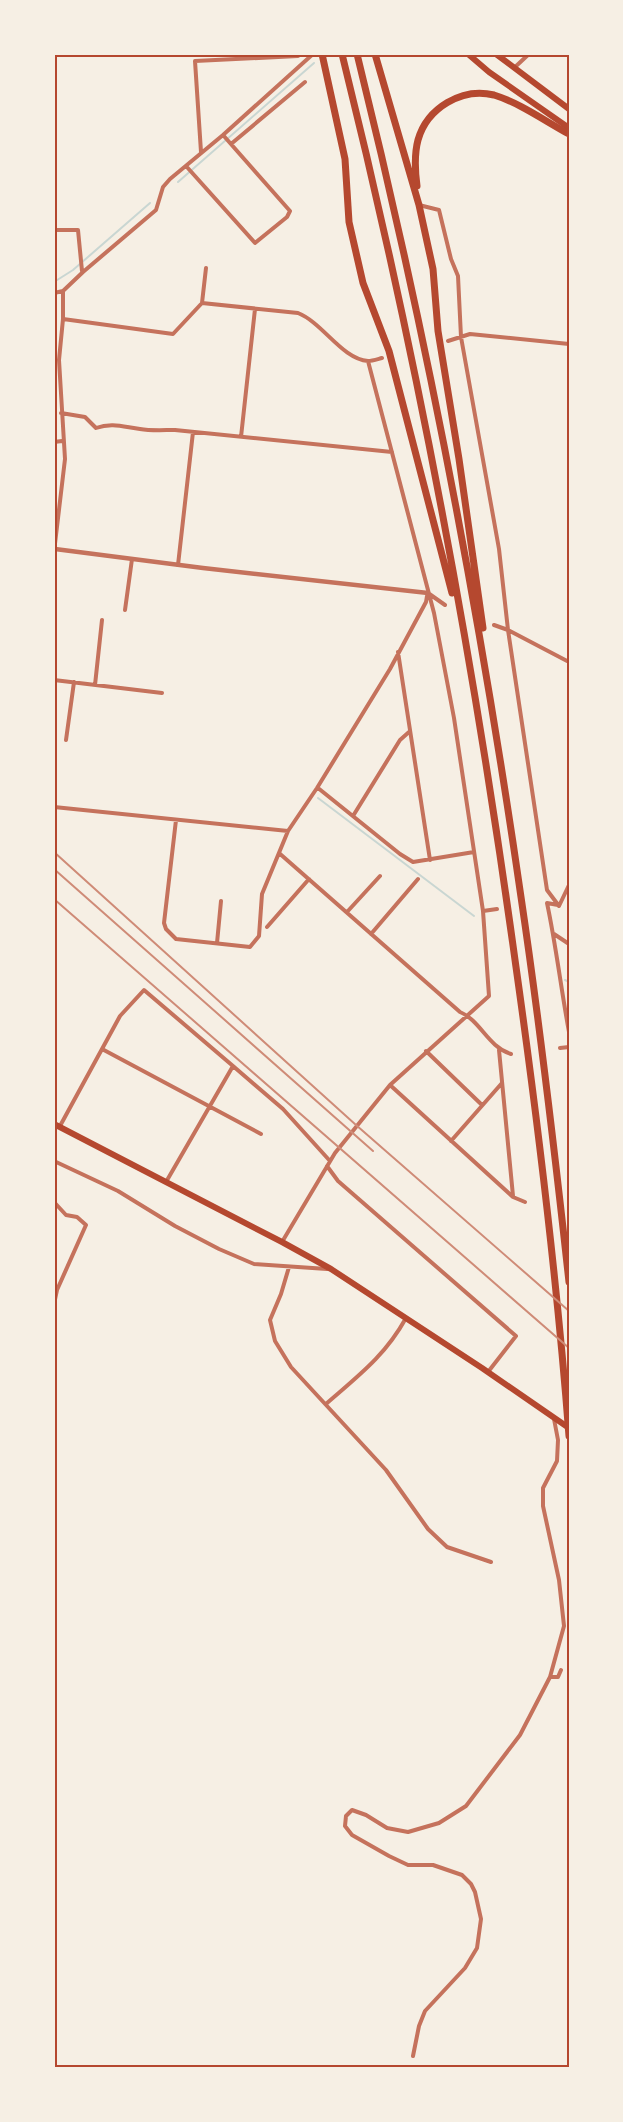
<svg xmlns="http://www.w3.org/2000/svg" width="623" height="2122" font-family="'PT Sans',sans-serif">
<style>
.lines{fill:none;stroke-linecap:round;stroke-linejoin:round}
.stream{stroke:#c9d6d2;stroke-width:2}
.minor{stroke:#c5725c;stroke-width:4}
.tertiary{stroke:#c5725c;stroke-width:4.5}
.trunk{stroke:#b5482f;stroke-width:6}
.motorway{stroke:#b5482f;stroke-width:7}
.rail{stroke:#cf8b77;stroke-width:2}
.neatline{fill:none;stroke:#b5482f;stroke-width:2}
</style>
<rect width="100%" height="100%" fill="#f6efe4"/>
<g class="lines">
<path class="stream" d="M178,182L314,63
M54,282L73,270L150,203
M318,798L474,916
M565,980L569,982"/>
<path class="minor" d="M514,68L529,54
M231,144L305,82
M201,152L195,61L298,56
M186,166L255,243L287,217L290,211L223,135
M419,205L439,210L451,259L458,276L461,337L499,549L508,630L547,890L559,906
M54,230H78L82,271
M54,293L63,291
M202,303L206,268
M63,319L173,334L202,303L298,313C323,323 342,359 368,361C372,361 378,359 382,358
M448,341L470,334L569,344
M61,413L85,417L96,428C112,422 124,427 140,429C151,431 164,430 175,430L392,452
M241,437L255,309
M54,442L62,441
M54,552L65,459L59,360L63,319V291L83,272L156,210L163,187L170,179L223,135L313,54
M178,565L193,432
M428,593L445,605
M125,610L132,559
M494,625L508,630L569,662
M398,652L430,860
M54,680L162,693
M95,685L102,620
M66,740L74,682
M318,788L400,854L413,862L474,852
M54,807L288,831
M353,816L400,740L409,732
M176,820L164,923L166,929L176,939L250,947L259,936L262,894L288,831L317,788L390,669L426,602L427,596
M279,853L460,1012C481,1021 487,1046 511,1054
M558,905L547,903C556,945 561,989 569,1032
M559,906L569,885
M483,911L497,909
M347,912L380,876
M267,927L309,879
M371,934L418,879
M554,934L569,944
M217,943L221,901
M560,1048L569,1047
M102,1049L261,1134
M499,1050L513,1196
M426,1051L482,1105
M233,1066L283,1109L330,1161
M390,1085L513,1197L525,1202
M60,1126L120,1016L144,990L233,1066L166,1182
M451,1141L502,1083
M54,1161L118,1191L175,1226L219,1249L254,1264L327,1269
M327,1166L338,1181L516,1336L488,1372
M54,1202L66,1215L77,1217L86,1225L57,1290L54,1288
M282,1242L335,1153L390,1085L489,996L483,911L454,718L434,613L368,361
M289,1267L281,1294L270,1320L275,1341L291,1367L386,1470L428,1529L447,1547L491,1562
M54,1304L57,1290
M326,1404C358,1376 385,1356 406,1318
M550,1677H558L561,1670
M413,2056L419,2026L425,2011L465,1968L477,1948L481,1919L475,1892L471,1884L462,1875L433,1865H408L389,1856L352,1835L345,1826L346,1816L352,1810L366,1815L387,1828L408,1832L439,1823L466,1806L520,1735L550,1677L564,1626L559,1580L543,1506V1488L557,1461L558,1440L554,1419"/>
<path class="tertiary" d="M55,549L203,568L428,593"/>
<path class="trunk" d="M468,54L489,72L569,128
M496,54L569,109
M54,1124L282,1242L331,1269L482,1368L569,1428"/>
<path class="motorway" d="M322,54L345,159L349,222L363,283L389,351L452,593
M342,54C417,355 474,660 516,967C538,1123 557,1280 569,1436
M357,54C426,332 480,613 521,897C540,1025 555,1154 569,1282
M375,54L419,205L433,269L438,331L459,459L483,628
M417,186C415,171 414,155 418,140C427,108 462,87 494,95C520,103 545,121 569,134"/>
<path class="rail" d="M54,852L356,1125L569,1311
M54,869L373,1151
M54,899L569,1348"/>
</g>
<rect width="623" height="2122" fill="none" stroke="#f6efe4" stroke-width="111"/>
<rect x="56" y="56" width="512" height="2010" class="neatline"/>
</svg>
